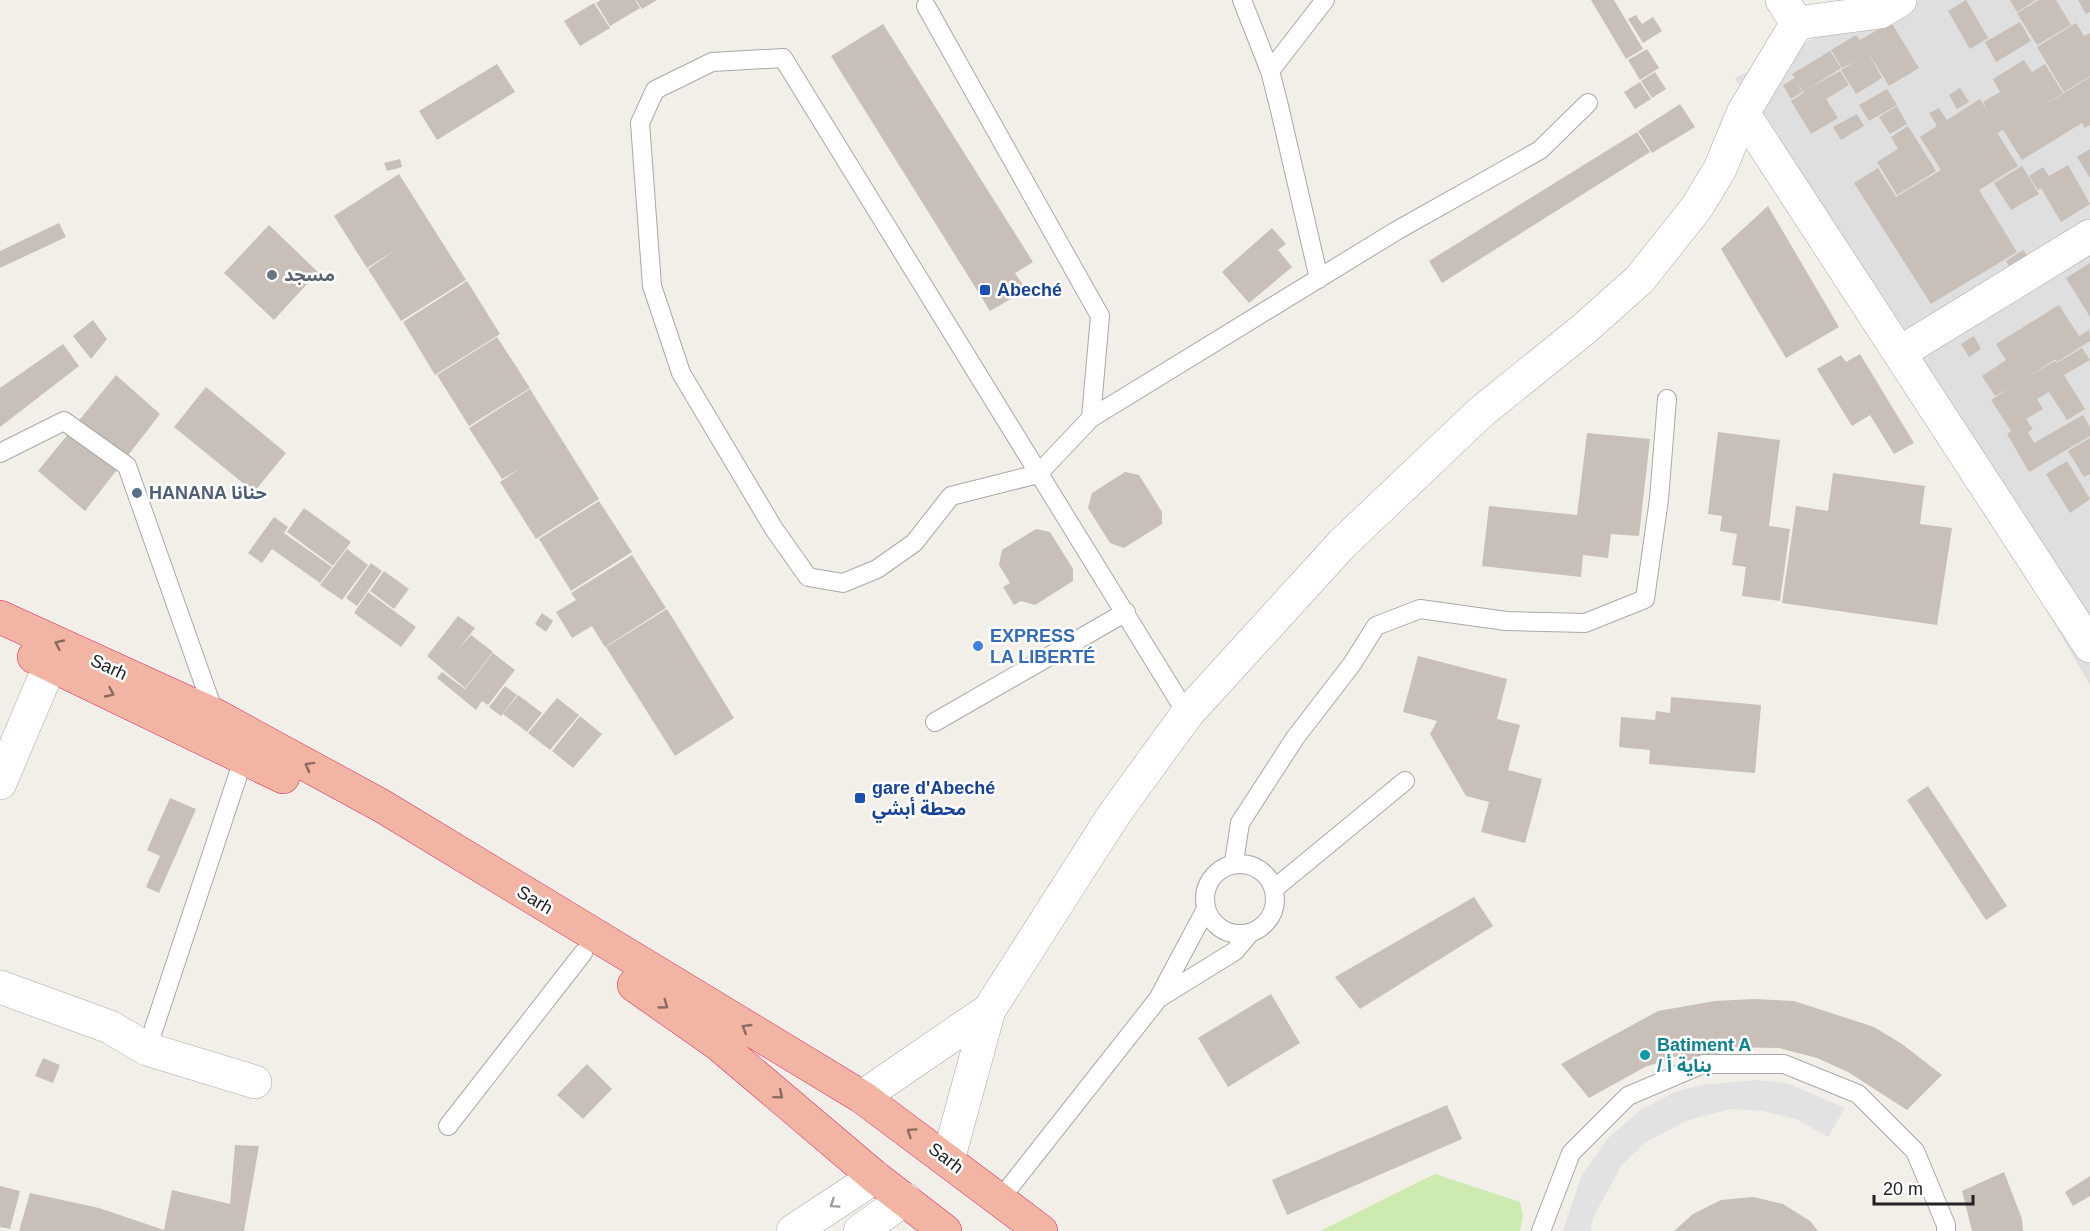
<svg xmlns="http://www.w3.org/2000/svg" width="2090" height="1231" font-family="Helvetica,'Noto Sans Arabic',sans-serif">
<style>
.residential{fill:#e0dfdf}
.grass{fill:#cdebb0}
.parking{fill:#e2e2e2}
.building{fill:#c7bfb8}
.lines{fill:none;stroke-linecap:round;stroke-linejoin:round}
.service-casing{stroke:#a9a9a9;stroke-width:20}
.minor-casing{stroke:#a9a9a9;stroke-width:34}
.tertiary-casing{stroke:#a9a9a9;stroke-width:34}
.trunk-casing{stroke:#dc2a67;stroke-width:34}
.service{stroke:#fff;stroke-width:18}
.minor{stroke:#fff;stroke-width:33}
.tertiary{stroke:#fff;stroke-width:33}
.trunk{stroke:#f2b4a3;stroke-width:33}
.oneway{stroke:#8a6b62}
.oneway2{stroke:#9c9c9c}
.worship-dot{fill:#6b7280;stroke:#fff;stroke-width:2}
.transit-dot{fill:#1a4fb4;stroke:#fff;stroke-width:2}
.service-dot{fill:#5c6f8a;stroke:#fff;stroke-width:2}
.shop-dot{fill:#3f7fe0;stroke:#fff;stroke-width:2}
.culture-dot{fill:#0f9aa8;stroke:#fff;stroke-width:2}
.labels{text-anchor:middle;dominant-baseline:central;stroke-width:5;stroke-linejoin:round;paint-order:stroke}
.worship-label{font-size:18px;font-weight:bold;fill:#5b616d;stroke:#fff;text-anchor:start}
.transit-label{font-size:18px;font-weight:bold;fill:#164399;stroke:#fff;text-anchor:start}
.service-label{font-size:18px;font-weight:bold;fill:#4e5e75;stroke:#fff;text-anchor:start}
.shop-label{font-size:18px;font-weight:bold;fill:#366cbe;stroke:#fff;text-anchor:start}
.street-label{font-size:18px;fill:#222;stroke:#fff}
.culture-label{font-size:18px;font-weight:bold;fill:#0d838f;stroke:#fff;text-anchor:start}
</style>
<rect width="100%" height="100%" fill="#f2efe9"/>
<path class="residential" d="M1890,0H2090V685L1735,78Z"/>
<path class="grass" d="M1435,1174L1520,1202L1523,1215L1520,1231H1320Z"/>
<path class="parking" d="M1756,1080L1787,1083L1845,1108L1828,1137L1796,1119L1762,1111L1731,1109L1688,1120L1646,1142L1621,1166L1593,1218L1591,1231H1563L1582,1175L1608,1138L1642,1109L1675,1092L1702,1085Z"/>
<path class="building" d="M601,0H635L640,8L610,26L596,3Z
M636,0H657L642,9Z
M1591,0H1614L1643,49L1626,59Z
M1966,0L1988,38L1970,49L1948,11Z
M2010,0H2036L2017,12Z
M2039,0H2056L2071,25L2037,45L2017,13Z
M2078,0H2090V12L2086,14Z
M594,3L610,28L580,46L564,21Z
M1636,15L1642,24L1653,17L1662,31L1643,43L1628,19Z
M1891,22L1919,68L1889,86L1868,52L1882,78L1856,94L1841,70L1856,61L1842,68L1831,50L1856,35L1860,40Z
M2020,22L2031,41L1996,62L1985,42Z
M2076,23L2084,36L2090,33V76L2064,92L2037,47Z
M883,24L1033,262L1015,273L1026,290L990,311L831,56Z
M1647,49L1659,68L1640,80L1628,60Z
M1830,51L1841,68L1808,89L1840,71L1849,85L1826,99L1838,118L1811,134L1791,101L1806,91L1803,92L1796,81L1802,92L1791,99L1783,85L1795,78L1792,74Z
M2024,60L2032,72L2045,64L2063,93L2035,111L2090,77V125L2085,128L2082,123L2022,160L2003,130L2000,131L1998,134L2018,166L1979,190L2017,252L1931,304L1854,183L1878,168L1896,197L1941,170L1920,137L1937,126L1929,113L1939,108L1947,120L1980,99L1990,116L1983,102L2000,92L1993,79Z
M497,64L515,92L437,140L419,111Z
M1655,72L1666,89L1652,98L1641,81Z
M1640,82L1651,99L1635,109L1624,92Z
M1960,88L1969,102L1957,109L1949,95Z
M1887,89L1897,105L1869,121L1859,105Z
M1680,104L1695,127L1652,153L1638,131Z
M1897,106L1907,124L1890,134L1879,117Z
M1857,114L1864,126L1841,140L1833,127Z
M1908,126L1936,171L1897,195L1877,162L1898,149L1891,137Z
M1637,132L1650,152L1442,283L1429,261Z
M2090,149V178L2077,157Z
M400,159L402,167L387,171L384,163Z
M2068,165L2090,204L2061,222L2041,188L2038,190L2029,176L2043,167L2049,176Z
M2022,166L2039,194L2011,210L1994,183Z
M399,174L466,280L401,321L368,269L397,249L367,268L334,216Z
M1768,206L1839,327L1786,358L1721,249Z
M59,223L66,237L0,268V251Z
M269,225L318,272L274,320L224,273Z
M1272,228L1286,244L1278,250L1292,267L1249,303L1222,272Z
M2023,250L2029,258L2011,269L2006,261Z
M2090,263V317L2066,278Z
M467,281L500,334L435,375L403,322Z
M2059,305L2079,336L2089,330L2090,341L2057,362L2056,359L2024,379L2055,361L2057,363L2082,348L2090,360L2064,375L2085,409L2067,420L2049,392L2037,399L2043,409L2026,419L2033,429L2028,432L2034,443L2083,415L2090,427V436L2029,472L2007,434L2011,431L1991,400L2009,389L1995,396L1982,376L2006,360L1996,344Z
M93,320L107,339L91,359L73,336Z
M1974,336L1981,349L1969,357L1961,344Z
M497,337L530,388L469,426L437,375Z
M63,344L79,366L0,427V388Z
M1860,354L1914,443L1894,454L1870,415L1852,426L1817,369L1841,355L1846,362Z
M116,375L160,414L85,511L38,471Z
M206,387L286,453L254,492L174,427Z
M530,389L599,499L536,539L500,482L522,467L502,479L469,428Z
M1718,432L1780,440L1769,526L1790,529L1780,601L1742,596L1746,567L1732,565L1737,534L1720,531L1722,516L1708,514Z
M1587,433L1650,439L1639,536L1611,534L1608,558L1583,555L1581,577L1482,566L1489,506L1577,515Z
M2090,438V474L2084,477L2068,451Z
M2067,461L2090,499L2070,513L2046,474Z
M1125,472L1139,475L1162,512V524L1124,548L1110,543L1088,508L1092,493Z
M1833,473L1925,486L1920,524L1952,528L1937,625L1782,603L1796,506L1828,511Z
M599,501L632,552L571,591L539,539Z
M304,508L351,542L333,566L287,532Z
M274,517L288,527L284,533L332,567L320,583L272,549L262,563L248,553Z
M1036,529L1050,532L1073,569V581L1035,605L1021,601L1014,605L1003,587L1010,583L999,565L1002,550Z
M347,549L368,565L342,600L320,585Z
M632,555L666,608L605,647L592,626L572,638L556,612L576,600L571,593Z
M371,563L382,571L357,606L346,598Z
M384,571L409,589L394,609L370,591Z
M368,592L416,627L401,647L354,613Z
M667,609L734,718L675,756L606,647Z
M542,613L553,621L546,632L535,624Z
M458,616L475,628L457,651L471,635L493,652L465,688L427,656Z
M493,653L515,670L488,705L482,701L476,710L437,678L442,672L465,689Z
M1418,656L1507,679L1497,719L1520,725L1508,770L1542,779L1525,843L1481,832L1489,802L1466,796L1430,734L1437,721L1403,712Z
M505,686L517,695L501,716L489,707Z
M518,695L542,713L527,732L503,714Z
M1671,697L1761,705L1755,773L1649,764L1650,750L1619,747L1621,717L1655,720L1656,711L1670,713Z
M557,698L579,715L550,750L528,733Z
M580,716L602,734L573,768L552,751Z
M1928,786L2007,906L1986,920L1907,800Z
M170,798L196,809L159,893L146,887L160,856L147,850Z
M1474,897L1493,926L1360,1009L1335,977Z
M1271,994L1300,1043L1228,1087L1198,1038Z
M1753,999L1794,1001L1874,1027L1902,1044L1942,1075L1907,1110L1848,1072L1817,1058L1779,1048L1719,1047L1720,1054L1680,1062L1678,1056L1645,1067L1589,1098L1561,1064L1658,1011L1715,1001Z
M43,1058L60,1065L53,1083L35,1076Z
M587,1064L612,1089L583,1119L557,1095Z
M1447,1105L1462,1139L1287,1215L1272,1180Z
M235,1145L259,1146L244,1231H19L30,1193L99,1208L164,1230L172,1190L230,1204Z
M2004,1172L2022,1219L2023,1231H1972L1962,1191Z
M2090,1176V1196L2073,1206L2065,1192Z
M0,1186L20,1191L10,1229L0,1227Z
M1753,1197L1783,1204L1810,1221L1818,1231H1674L1693,1214L1721,1200Z"/>
<g class="lines">
<defs>
<path id="service" d="M1242,0L1270,71L1279,106L1319,279
M926,6L1100,316L1091,418
M1270,71L1325,0
M0,453L64,421L127,466L215,715
M1187,714L783,58L712,62L655,90L640,123L652,286L681,373L774,529L808,577L843,583L877,569L914,543L951,496L1038,474L1091,418L1396,231L1540,150L1588,103
M935,722L1126,612
M1234,862L1240,823L1295,738L1352,664L1376,626L1420,609L1506,621L1585,623L1645,599L1659,499L1667,399
M1205 899a35 35 0 1 1 70 0a35 35 0 1 1-70 0Z
M1275,888L1405,781
M1159,998L1235,951L1250,933
M147,1049L244,757
M448,1126L583,953
M1001,1198L1158,999L1206,909
M1541,1231L1571,1153L1628,1096L1703,1064H1784L1858,1094L1915,1151L1946,1225V1231"/>
<path id="minor" d="M1782,0L1797,23
M1743,113L2090,646
M1901,352L2090,236
M0,783L50,665
M0,987L110,1027L147,1049L255,1082
M862,1097L989,1010
M948,1160L989,1010L1115,813L1187,714L1342,544L1481,412L1584,329L1640,279L1697,207L1720,169L1743,113L1797,23L1880,12L1900,0"/>
<path id="tertiary" d="M793,1231L875,1177
M860,1231L905,1199"/>
<path id="trunk" d="M0,617L215,715L382,806L862,1097L1041,1231
M34,657L283,777
M634,985L718,1044L875,1177L945,1231"/>
</defs>
<use href="#service" class="service-casing"/>
<use href="#minor" class="minor-casing"/>
<use href="#tertiary" class="tertiary-casing"/>
<use href="#trunk" class="trunk-casing"/>
<use href="#service" class="service"/>
<use href="#minor" class="minor"/>
<use href="#tertiary" class="tertiary"/>
<use href="#trunk" class="trunk"/>
</g>
<defs><path id="oneway-chevron" d="M-2-3.5L2.5 0L-2 3.5" fill="none" stroke-width="1.6" stroke-linecap="round" stroke-linejoin="round" transform="scale(1.5)"/></defs>
<g class="oneway">
<use href="#oneway-chevron" transform="translate(59 644) rotate(-155)"/>
<use href="#oneway-chevron" transform="translate(110 693) rotate(25)"/>
<use href="#oneway-chevron" transform="translate(309 766) rotate(-151)"/>
<use href="#oneway-chevron" transform="translate(664 1005) rotate(36)"/>
<use href="#oneway-chevron" transform="translate(746 1028) rotate(-149)"/>
<use href="#oneway-chevron" transform="translate(779 1095) rotate(40)"/>
<use href="#oneway-chevron" transform="translate(911 1132) rotate(-145)"/>
</g>
<use class="oneway2" href="#oneway-chevron" transform="translate(834 1204) rotate(146)"/>
<circle class="worship-dot" cx="272" cy="275" r="6"/>
<g class="transit-dot">
<rect x="979" y="284" width="12" height="12" rx="3"/>
<rect x="854" y="792" width="12" height="12" rx="3"/>
</g>
<circle class="service-dot" cx="137" cy="493" r="6"/>
<circle class="shop-dot" cx="978" cy="646" r="6"/>
<circle class="culture-dot" cx="1645" cy="1055" r="6"/>
<g class="labels">
<g class="worship-label">
<text x="284" y="275">مسجد</text>
</g>
<g class="transit-label">
<text x="997" y="290">Abeché</text>
<text x="872" y="788">gare d'Abeché<tspan x="872" dy="21">محطة أبشي</tspan></text>
</g>
<g class="service-label">
<text x="149" y="493">HANANA حنانا</text>
</g>
<g class="shop-label">
<text x="990" y="636">EXPRESS<tspan x="990" dy="21">LA LIBERTÉ</tspan></text>
</g>
<g class="street-label">
<text transform="translate(109 667) rotate(25)">Sarh</text>
<text transform="translate(535 900) rotate(31)">Sarh</text>
<text transform="translate(946 1158) rotate(37)">Sarh</text>
</g>
<g class="culture-label">
<text x="1657" y="1045">Batiment A<tspan x="1657" dy="21">/ بناية أ</tspan></text>
</g>
</g>
<path d="M1874 1195v9h99v-9" fill="none" stroke="#222222" stroke-width="3"/>
<text x="1883" y="1195" font-size="18" fill="#222222" stroke="#ffffff" stroke-width="4.5" paint-order="stroke">20 m</text>
</svg>
